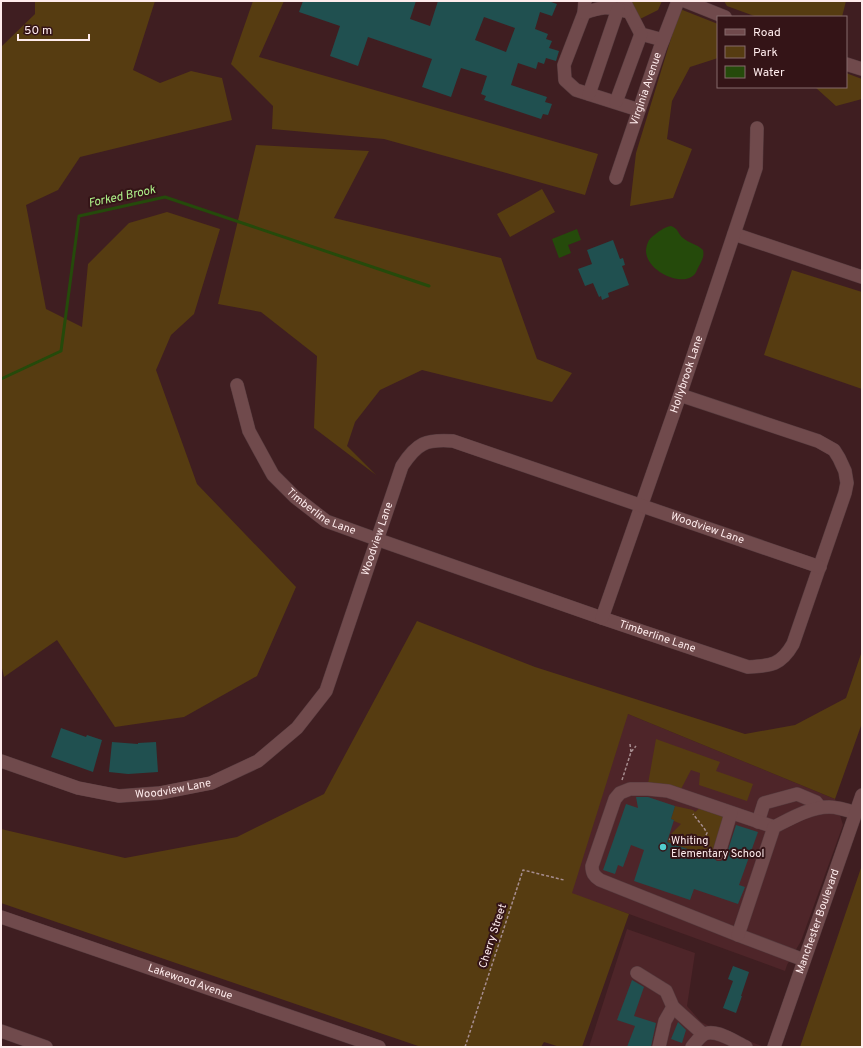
<svg xmlns="http://www.w3.org/2000/svg" width="863" height="1048" font-family="Overpass,sans-serif">
<style>
.built{fill:#4e2529}
.green{fill:#563c11}
.water{fill:#254a0b}
.lines{fill:none;stroke-linecap:round;stroke-linejoin:round}
.stream{stroke:#254a0b;stroke-width:3}
.building{fill:#205050;fill-rule:evenodd}
.minor-casing{stroke:#583d40;stroke-width:14}
.path{stroke:#a68d8f;stroke-width:1.5;stroke-dasharray:3 2;stroke-linecap:butt}
.minor{stroke:#704a4c;stroke-width:13}
.poi-dot{fill:#52cdcd;stroke:#341417;stroke-width:1.5}
.labels{text-anchor:middle;dominant-baseline:central;stroke-width:4;stroke-linejoin:round;paint-order:stroke}
.street-label{font-size:11px;fill:#feebec;stroke:#341417}
.poi-label{font-size:11px;fill:#feebec;stroke:#341417;text-anchor:start}
.water-label{font-size:12px;font-style:italic;fill:#aff48b;stroke:#341417}
</style>
<rect width="100%" height="100%" fill="#3f1e21"/>
<path class="built" d="M628,714L835,799L843,825L801,941L787,965L785,971L629,914L470,858Z
M627,929L695,953L687,1006L701,1022L713,1028L765,1047H589Z"/>
<path class="green" d="M35,1H155L133,70L160,83L191,71L222,78L232,120L80,157L58,190L26,205L46,309L82,327L88,264L129,223L167,212L220,229L194,314L171,335L156,370L197,484L296,587L257,676L184,717L115,727L57,640L4,677L1,664V47L35,14Z
M253,1H284L259,57L598,154L585,195L384,139L272,129L273,106L231,64Z
M629,1H662L658,10L640,19Z
M724,1H846L842,17H757L727,6Z
M680,9L718,24V58L690,67L672,101L667,139L692,149L673,198L630,206L636,153Z
M846,73L862,79V99L836,106L815,87H846Z
M256,145L369,151L334,218L501,258L537,359L572,373L552,402L422,370L380,390L355,422L347,446L376,475L314,428L317,356L261,312L218,304Z
M542,189L555,212L510,237L497,214Z
M792,270L862,292V389L764,355Z
M417,621L535,667L745,734L795,725L846,698L862,651V723L835,799L628,714L572,893L629,914L582,1047H560L544,1042L541,1047H421L1,903V829L125,858L237,837L324,794Z
M656,739L720,762L716,771L753,784L747,801L699,785L700,773L691,770L681,789L648,784Z
M675,806L693,810L695,812L701,807L727,811L712,853L707,851L705,855L668,842L671,834L681,824L674,821V820L671,819Z
M862,865V1047H800Z"/>
<path class="water" d="M671,226C678,228 678,234 683,238C689,243 697,244 703,250C705,258 700,263 697,270C690,291 645,273 646,250C647,244 648,240 653,236C658,232 664,227 671,226Z
M577,229L581,240L568,245L571,253L559,258L552,239Z"/>
<g class="lines">
<path class="stream" d="M1,379L61,351L79,216L165,197L429,286"/>
</g>
<path class="building" d="M303,1H416L410,19L430,26L438,1H548L557,4L552,16L540,12L535,29L548,34L546,39L552,41L549,48L559,51L556,61L546,58L544,64L538,62L536,69L518,63L511,85L547,97L545,102L552,104L548,115L543,114L541,119L484,100L486,96L481,94L487,76L461,68L451,97L422,87L432,59L368,37L358,66L330,56L340,26L299,12ZM484,17L515,28L506,52L475,40Z
M613,240L620,259L623,258L625,265L622,266L629,285L608,293L609,297L602,300L601,296L599,297L593,283L585,286L578,269L592,264L587,250Z
M61,728L86,737L87,735L102,740L93,772L51,757Z
M112,742L138,744V743L156,742L158,772L128,774L109,772Z
M636,797H648L675,806L671,819L674,820L667,842L705,855L707,851L711,852L713,858L717,861H721L724,859L726,856L736,825L758,832L739,885L745,887L738,904L694,889L690,900L634,881L644,850L631,845L623,867L618,865L615,874L603,870L626,804L638,808Z
M733,966L749,972L741,996H742L736,1013L723,1008L733,981L728,979Z
M632,980L644,987L634,1016L656,1023L651,1047H627L635,1026L617,1020Z
M678,1022L686,1030L682,1043L671,1039Z"/>
<g class="lines">
<defs>
<g id="minor">
<path d="M585,1L584,13L564,65L565,80L576,90L639,110"/>
<path d="M624,1L641,34L663,40"/>
<path d="M685,1L725,17"/>
<path d="M584,13C602,7 607,6 625,11"/>
<path d="M846,64L862,69"/>
<path d="M589,94L618,9"/>
<path d="M616,102L641,34"/>
<path id="s1" d="M616,178L660,48L678,1"/>
<path d="M734,234L862,277"/>
<path id="s2" d="M237,385L249,431L273,475L295,497L326,521L376,539L602,618L748,667C771,666 781,665 793,644L845,493L847,483L845,471L839,458L834,450L818,441L680,395"/>
<path id="s3" d="M602,618L680,395L756,168L757,128"/>
<path id="s4" d="M1,761L78,788L119,796L160,793L211,783L258,761L297,728L326,691L402,466C417,443 426,439 453,441L820,567"/>
<path d="M758,822L764,803L797,794L816,802L820,807"/>
<path d="M774,827L668,791L648,789H630L620,793L615,799L592,866C592,873 594,876 600,880L738,935L804,960"/>
<path d="M719,853L731,813"/>
<path id="s5" d="M1,917L379,1047"/>
<path d="M738,935L774,827C790,819 810,807 829,807C838,807 847,810 856,813"/>
<path d="M637,973L666,991L673,1007L665,1021L659,1047"/>
<path d="M673,1007L703,1034"/>
<path d="M1,1031L46,1047"/>
<path d="M692,1047C695,1043 699,1038 703,1035C714,1027 735,1042 746,1047"/>
<path id="s6" d="M774,1047L862,795"/>
</g>
</defs>
<use href="#minor" class="minor-casing"/>
<path class="path" d="M630,744L631,752
M622,780L631,752L636,746
M669,839C673,840 677,842 681,843C691,844 703,842 707,833L704,828L693,814
M465,1047L523,870L564,880"/>
<use href="#minor" class="minor"/>
</g>
<circle class="poi-dot" cx="663" cy="847" r="4"/>
<g class="labels">
<g class="street-label">
<text stroke="none"><textPath href="#s1" startOffset="94">Virginia Avenue</textPath></text>
<text stroke="none"><textPath href="#s3" startOffset="258">Hollybrook Lane</textPath></text>
<text stroke="none"><textPath href="#s2" startOffset="159">Timberline Lane</textPath></text>
<text stroke="none"><textPath href="#s4" startOffset="934">Woodview Lane</textPath></text>
<text stroke="none"><textPath href="#s4" startOffset="527">Woodview Lane</textPath></text>
<text stroke="none"><textPath href="#s2" startOffset="519">Timberline Lane</textPath></text>
<text stroke="none"><textPath href="#s4" startOffset="178">Woodview Lane</textPath></text>
<text stroke="none"><textPath href="#s6" startOffset="133">Manchester Boulevard</textPath></text>
<text transform="translate(493 936) rotate(-72)">Cherry Street</text>
<text stroke="none"><textPath href="#s5" startOffset="200">Lakewood Avenue</textPath></text>
</g>
<g class="poi-label">
<text x="671" y="841">Whiting<tspan x="671" dy="13">Elementary School</tspan></text>
</g>
<g class="water-label">
<text transform="translate(122 197) rotate(-12)">Forked Brook</text>
</g>
</g>
<rect width="863" height="1048" fill="none" stroke="#feebec" stroke-width="4"/>
<rect x="717" y="16" width="130" height="72" fill="#341417" stroke="#856a6c"/>
<rect x="725" y="29" width="20" height="6" fill="#704a4c" stroke="#856a6c"/>
<text x="753" y="36" font-size="12" fill="#feebec">Road</text>
<rect x="725" y="46" width="20" height="12" fill="#563c11" stroke="#856a6c"/>
<text x="753" y="56" font-size="12" fill="#feebec">Park</text>
<rect x="725" y="66" width="20" height="12" fill="#254a0b" stroke="#856a6c"/>
<text x="753" y="76" font-size="12" fill="#feebec">Water</text>
<path d="M18 34v6h71v-6" fill="none" stroke="#feebec" stroke-width="2"/>
<text x="24" y="34" font-size="12" fill="#feebec" stroke="#341417" stroke-width="3" paint-order="stroke">50 m</text>
</svg>
